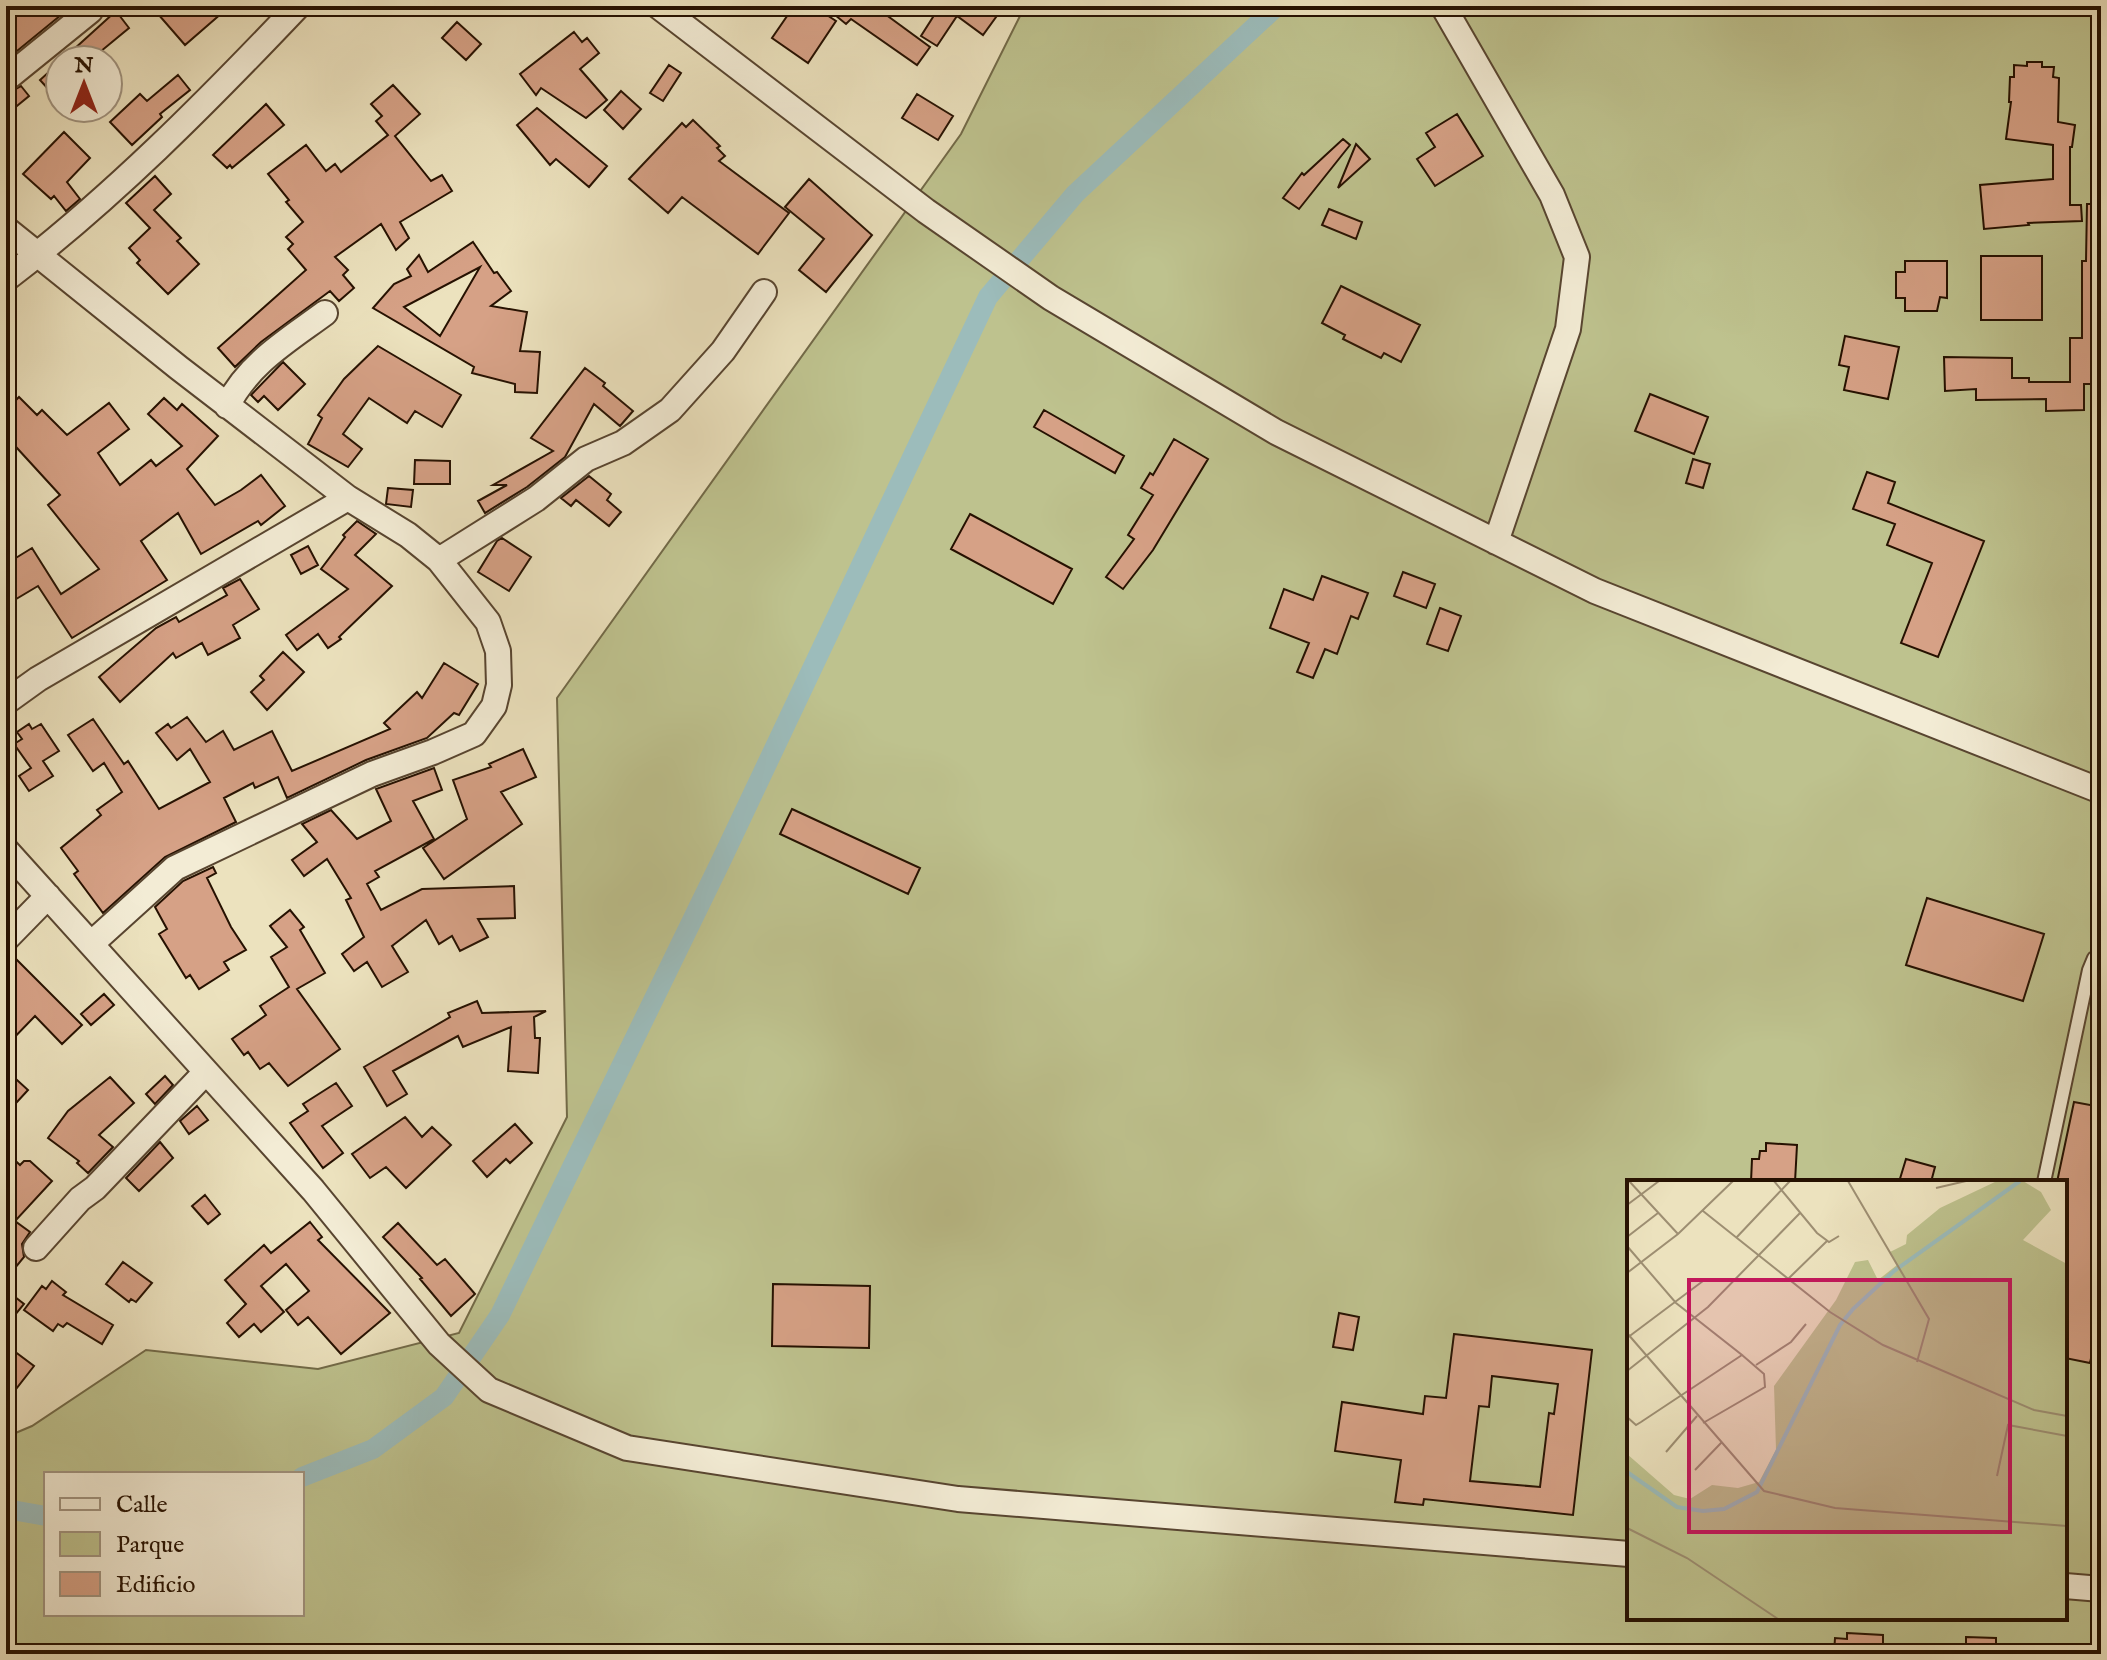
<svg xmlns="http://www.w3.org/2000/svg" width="2107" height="1660" font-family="'IM FELL English',serif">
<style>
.green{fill:#bec28e;stroke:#726a48;stroke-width:2;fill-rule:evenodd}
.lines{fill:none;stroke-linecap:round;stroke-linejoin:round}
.canal{stroke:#9cbcbb;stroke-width:20}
.building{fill:#d6a186;stroke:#261101;stroke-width:2;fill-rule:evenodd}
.lane-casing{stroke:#584530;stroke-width:16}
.street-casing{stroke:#584530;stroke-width:28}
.lane{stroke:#f3ecd5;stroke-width:12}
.street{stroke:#f3ecd5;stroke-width:24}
.inset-river{fill:none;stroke:#9cbcbb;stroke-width:4}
.inset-road{fill:none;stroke:#9d8e72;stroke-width:2}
.view{fill:#c2185b;fill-opacity:0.15;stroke:#c2185b;stroke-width:4}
.inset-edge{fill:none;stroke:#261101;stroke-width:4}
</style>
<rect width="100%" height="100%" fill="#ece2be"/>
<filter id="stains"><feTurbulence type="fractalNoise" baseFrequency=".0025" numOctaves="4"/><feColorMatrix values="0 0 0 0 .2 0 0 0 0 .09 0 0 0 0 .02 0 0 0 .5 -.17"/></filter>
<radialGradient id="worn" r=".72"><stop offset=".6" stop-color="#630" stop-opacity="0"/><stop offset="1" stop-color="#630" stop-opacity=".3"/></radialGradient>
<path class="green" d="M1025,6H2101V1654H6V1437L32,1426L146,1350L318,1369L459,1333L567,1117L557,698L961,134ZM1629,1182H2065V1618H1629ZM46,1474H302V1614H46Z"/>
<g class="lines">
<path class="canal" d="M302,1477L373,1449L444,1397L500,1315L721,861L988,297L1075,194L1277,6
M6,1509L46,1516"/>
</g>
<path class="building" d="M6,6H72L6,60Z
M151,6H230L185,45Z
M794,6H813L836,21L808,63L772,38Z
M824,6H874L930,47L917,65L851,19L846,24Z
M940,6H1004L983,35L957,16L937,46L921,36Z
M116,11L129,28L100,52L98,50L85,60H62Z
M457,22L481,44L466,60L442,38Z
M574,32L582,42L587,38L599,53L580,69L607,100L586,118L541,88L536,95L520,74Z
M60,62V83L51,92L40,80Z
M2027,62H2042V67H2054L2053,77L2059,78L2058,122L2075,125L2072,147H2070V205H2081L2082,221L2028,223L2029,225L1984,229L1980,185L2053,179V145L2006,139L2011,102H2009L2010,77H2014V65L2027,66Z
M669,65L681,73L663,101L650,93Z
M178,75L190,90L160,114L162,117L132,145L110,122L140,94L147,101Z
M393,85L420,114L395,136L431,181L442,175L452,191L400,222L409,238L396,250L381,224L335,257L348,270L343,275L354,288L339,301L330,291L261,342L235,367L218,348L306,270L288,249L293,244L286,237L303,222L286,202L289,200L268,174L306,145L326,171L335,164L341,172L388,135L376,121L382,116L371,104Z
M21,86L29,96L6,115V94Z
M621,91L641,109L623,129L604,110Z
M917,94L953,116L938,140L902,118Z
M266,104L284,125L232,168L230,165L227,168L213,155Z
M537,108L607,166L589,187L556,159L550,165L517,125Z
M1457,114L1483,156L1435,186L1417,159L1435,147L1426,133Z
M693,120L720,146L717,148L725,156L719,161L789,213L758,254L682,197L668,213L629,179L682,123L686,127Z
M64,132L90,158L67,182L80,199L66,211L54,196L51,199L23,174Z
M1343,139L1350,145L1299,209L1283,198L1302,173L1304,175Z
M1356,144L1370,159L1338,188Z
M155,176L171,194L154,210L181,238L177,241L199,264L168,294L137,263L140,260L129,248L150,228L126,203Z
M809,179L872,235L826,292L799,270L824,239L785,207Z
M2087,204H2101V384H2084V410L2046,411V399L1976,400V389L1945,391L1944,357L2012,358V378H2029V382H2070V338H2082V261H2086Z
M1329,209L1362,222L1356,239L1322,225Z
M473,242L494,273L497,272L511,291L491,306L527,312L520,351L540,352L537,393L515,392V384L472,373L474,367L373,308L394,284L411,276L407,269L419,255L428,272ZM480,267L440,336L404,307Z
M1981,256H2042V320H1981Z
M1905,261H1947V298L1940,297L1937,311H1905V298H1896V272H1905Z
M1341,286L1420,325L1401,362L1384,353L1381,358L1343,339L1345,335L1322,323Z
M1845,336L1899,347L1888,399L1844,390L1849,367L1839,365Z
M378,346L461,395L442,427L415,411L407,423L369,398L343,434L362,449L348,467L308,444L322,418L318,415L344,379Z
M283,362L305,384L278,410L264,396L258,402L251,395Z
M585,368L605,383L603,386L633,411L620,426L594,404L565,457L527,487L485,513L478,501L507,485H493L553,451L531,438Z
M1650,394L1708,417L1694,454L1635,431Z
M19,397L37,415L42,410L67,435L109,403L129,429L98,453L120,485L151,460L156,466L182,446L148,414L164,398L177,410L182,404L218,436L187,469L215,505L241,490L261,475L285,506L261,525L258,521L201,554L178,513L141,541L167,580L72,638L38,586L6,605V564L32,548L61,594L99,569L48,505L60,495L6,436V410Z
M1044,410L1124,456L1115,473L1034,427Z
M1174,439L1208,459L1153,550L1123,589L1106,577L1134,539L1128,535L1153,495L1141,488L1150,473L1153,475Z
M1693,459L1710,464L1703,488L1686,483Z
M415,460L450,461V484H414Z
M1867,472L1895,482L1888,503L1984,541L1938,657L1901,643L1932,563L1887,545L1895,524L1853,509Z
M589,476L611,494L607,500L621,512L609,526L576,500L571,506L561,498Z
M388,488L413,490L411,507L386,504Z
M970,514L1072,569L1053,604L951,549Z
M357,521L376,534L355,555L392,586L339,637L341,639L328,648L318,634L297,650L286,635L348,589L321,569L345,537L343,535Z
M502,538L531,557L509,591L478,572L497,541Z
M308,546L318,565L301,574L291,555Z
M1403,572L1435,584L1426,608L1394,596Z
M1322,576L1368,593L1358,619L1351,616L1337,654L1325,649L1313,678L1297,672L1309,643L1270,628L1284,589L1313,600Z
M240,579L259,609L233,625L240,638L208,655L202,643L176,658L173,653L120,702L99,677L156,628L176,617L179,622L227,595L223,588Z
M1440,608L1461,616L1448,651L1427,644Z
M283,652L304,672L267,710L251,692L264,680L260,676Z
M444,663L478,684L459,715L454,713L427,738L366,760L287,798L278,777L255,788L253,783L224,798L236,822L165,857L103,913L74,874L78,871L61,848L101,815L97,810L122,792L104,763L93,771L68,735L93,719L124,764L128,761L159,809L210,782L190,749L177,760L156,733L168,724L171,728L187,717L206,742L223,731L234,750L272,731L292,771L390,729L384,723L417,692L422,698Z
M29,724L32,729L41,724L59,751L43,761L53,776L29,791L19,776L31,768L14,744L22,739L17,732Z
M523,749L536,777L501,792L522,824L444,879L423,848L467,819L453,780L491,767L489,764Z
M434,768L442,790L413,801L434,839L375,871L379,877L367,884L381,910L422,889L514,886L515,918L478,919L488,937L460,951L452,936L439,944L426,920L392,946L408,972L382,987L367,962L354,971L342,954L364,937L346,900L351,898L327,859L304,876L292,860L317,842L302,824L331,810L357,839L391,821L376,789Z
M792,809L920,868L908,894L780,834Z
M213,867L216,873L207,878L231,927L246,950L224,962L229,970L199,989L190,975L186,978L159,934L167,929L155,907L183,881Z
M1927,898L2044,934L2023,1001L1906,965Z
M290,910L304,927L300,930L325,973L297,989L340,1049L288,1086L269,1063L260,1069L248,1052L244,1055L232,1039L266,1015L260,1006L289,987L271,957L287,947L270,926Z
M15,958L82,1025L62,1044L35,1016L6,1046V967Z
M104,994L114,1005L91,1025L81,1014Z
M477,1001L482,1013L546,1011L534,1017L535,1038H540L538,1073L508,1071L511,1027L463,1047L458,1036L393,1071L407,1094L387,1106L364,1067L450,1017L448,1013Z
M6,1070L28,1090L6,1114Z
M165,1076L173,1085L155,1104L146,1094Z
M110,1077L134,1103L99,1135L113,1147L88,1173L77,1163L79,1161L48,1138L68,1111Z
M336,1083L352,1106L322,1126L343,1153L323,1168L290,1123L308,1111L303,1104Z
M2074,1102L2101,1107V1311L2090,1363L2065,1358V1182H2057Z
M197,1106L208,1120L189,1134L180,1121Z
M405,1117L422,1137L432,1127L451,1145L406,1188L386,1167L370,1178L352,1154Z
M515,1124L532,1143L510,1163L506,1159L487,1177L473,1161Z
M160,1142L173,1158L139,1191L126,1178Z
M1766,1143L1797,1145L1795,1182H1751L1752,1159H1759L1760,1151H1766Z
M6,1152L20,1165L24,1161H30L52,1181L15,1221L30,1232L22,1244L24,1257L6,1279Z
M1906,1159L1935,1167L1931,1182H1899Z
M205,1195L220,1214L208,1224L192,1206Z
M310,1222L322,1237L318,1240L390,1313L341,1354L308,1317L298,1325L286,1310L309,1291L286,1264L261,1286L284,1312L261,1332L254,1324L239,1337L227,1323L246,1304L225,1280L264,1245L271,1253Z
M398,1223L437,1265L445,1259L475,1294L451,1316L420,1279L422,1278L383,1237Z
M123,1262L152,1283L136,1302L131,1299L129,1302L106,1284Z
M52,1281L66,1292L63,1295L113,1325L102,1344L67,1323L63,1327L58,1324L53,1331L24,1310L42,1286L46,1289Z
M773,1284L870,1286L869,1348L772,1346Z
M6,1290L24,1304L6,1326Z
M1339,1313L1359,1317L1353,1350L1333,1347Z
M1454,1334L1592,1350L1573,1515L1424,1499L1423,1505L1395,1502L1401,1460L1335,1451L1342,1402L1423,1414L1425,1396L1446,1398ZM1492,1376L1558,1384L1554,1414L1549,1413L1540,1487L1470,1481L1479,1406L1489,1407Z
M6,1345L34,1366L16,1389L6,1381Z
M1847,1633L1883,1635V1654H1834L1835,1638L1847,1639Z
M1966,1637L1996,1638V1654H1966Z"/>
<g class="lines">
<defs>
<path id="lane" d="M2044,1182L2089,970L2094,958L2101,955"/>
<path id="street" d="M658,6L926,211L1051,298L1276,432L1595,591L2101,791
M1443,6L1552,195L1577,257L1568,329L1496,542
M6,79L90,11
M6,229L179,368L348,498L38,679L6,702
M6,279C112,198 206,103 298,6
M227,406C249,363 287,341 325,313
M439,560L536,499L586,459L623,443L670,410L723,351L764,292
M6,850L313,1190L439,1344L489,1390L627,1448L958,1499L1629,1554
M6,939L48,896
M91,944L175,868L372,774L433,752L474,734L494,706L499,685L498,651L488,622L439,560L408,535L348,498
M36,1248L80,1199L95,1188L205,1073
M2065,1586L2101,1589"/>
</defs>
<use href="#lane" class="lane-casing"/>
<use href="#street" class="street-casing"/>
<use href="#lane" class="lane"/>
<use href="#street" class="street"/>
</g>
<g transform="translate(1627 1180)">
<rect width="440" height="440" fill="#ece2be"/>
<path d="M370,1H396L414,12L424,30L396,60L440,84V439H0V274L47,315L63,319L85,305L111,308L132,302L149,270L147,206L209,120L228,82L241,80L251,100L270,85L263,72L279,64L280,55L313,28Z" fill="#bec28e"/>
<path class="inset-river" d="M0,292L50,327L76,331L97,329L130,312L213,145L226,129L267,91L393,1"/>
<path class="inset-road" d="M2,1L51,54M147,1L190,53L202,62L212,56M221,1L302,139L290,182M309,8L339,1M0,25L32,1M76,31L203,132L256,165L407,230L440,236M0,57L31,33M109,58L163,1M0,66L49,123L115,175L14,242L9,245L0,237M0,93L51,54L106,1M161,99L200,61M0,153L137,311L208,328L440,346M0,158L76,101M129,185L164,162L179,144M0,191L81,127L174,32M76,243L138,207L137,194L115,175M39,272L70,236M68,290L94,263M370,296L381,245L440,256M0,348L60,378L151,439"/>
<path class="view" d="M62,100H383V352H62Z"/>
<rect width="440" height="440" class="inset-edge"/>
</g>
<rect width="2107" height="1660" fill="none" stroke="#ece2be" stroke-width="32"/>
<rect x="8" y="8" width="2091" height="1644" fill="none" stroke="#261101" stroke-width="4"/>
<rect x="16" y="16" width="2075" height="1628" fill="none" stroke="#261101" stroke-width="2"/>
<rect x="44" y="1472" width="260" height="144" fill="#f3ecd5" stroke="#a19480" stroke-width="2"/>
<rect x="60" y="1498" width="40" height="12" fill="#f3ecd5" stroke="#a19480" stroke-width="2"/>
<text x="116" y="1512" font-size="24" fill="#261101">Calle</text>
<rect x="60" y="1532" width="40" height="24" fill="#bec28e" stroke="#a19480" stroke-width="2"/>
<text x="116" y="1552" font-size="24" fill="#261101">Parque</text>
<rect x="60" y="1572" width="40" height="24" fill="#d6a186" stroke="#a19480" stroke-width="2"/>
<text x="116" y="1592" font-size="24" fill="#261101">Edificio</text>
<g transform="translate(84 84)"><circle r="38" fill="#f3ecd5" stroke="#a19480" stroke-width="2"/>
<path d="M0-6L14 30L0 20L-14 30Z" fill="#8f2418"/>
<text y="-12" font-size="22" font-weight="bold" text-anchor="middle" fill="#261101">N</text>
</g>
<rect width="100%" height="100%" filter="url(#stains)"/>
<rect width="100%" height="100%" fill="url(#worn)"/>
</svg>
